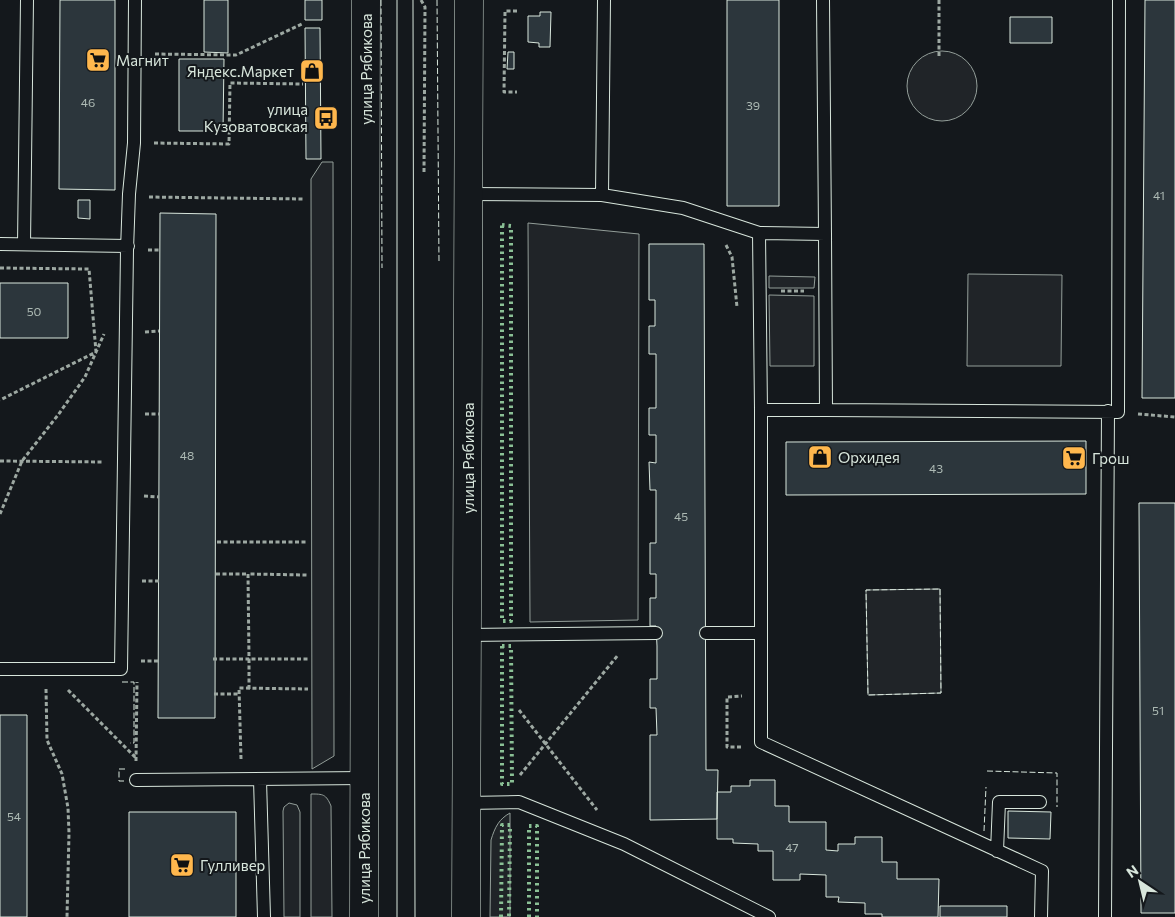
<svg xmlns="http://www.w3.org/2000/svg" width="1175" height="917" font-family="Commissioner,sans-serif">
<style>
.green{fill:#202428;stroke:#939e99}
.building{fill:#2c363c;stroke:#d8e6dc}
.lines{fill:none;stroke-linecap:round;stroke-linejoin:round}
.service-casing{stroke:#d8e6dc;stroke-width:14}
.primary-casing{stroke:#d8e6dc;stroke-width:29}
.path{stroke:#9da8a2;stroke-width:3;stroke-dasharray:4 2.5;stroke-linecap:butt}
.service{stroke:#14181c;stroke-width:12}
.primary{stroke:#14181c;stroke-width:28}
.tram{stroke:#d8e6dc;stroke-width:1}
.hedge{stroke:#8ac095;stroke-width:4;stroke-dasharray:2.5 4;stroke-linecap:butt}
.fence{stroke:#d8e6dc;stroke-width:1;stroke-dasharray:6 2.5;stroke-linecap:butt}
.labels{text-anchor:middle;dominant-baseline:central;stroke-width:4;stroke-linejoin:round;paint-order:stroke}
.number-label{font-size:12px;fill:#adbab4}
.poi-label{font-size:15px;fill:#d8e6dc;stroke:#14181c;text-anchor:start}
.street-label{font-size:15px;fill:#d8e6dc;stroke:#14181c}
</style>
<rect width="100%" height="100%" fill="#14181c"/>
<path class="green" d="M907 86a35 35 0 1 1 70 0a35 35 0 1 1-70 0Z
M322,162H333L334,756L312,769L311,179Z
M528,223L639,234L638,620L530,622Z
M968,274L1062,275L1061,366H967Z
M769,276L815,277L814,288H769Z
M769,295L814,296V366H770Z
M940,589L941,693L868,695L866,590Z
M311,794C323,794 326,794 331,806L332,917H311Z
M289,803L297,805L300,812V917H284L283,811L284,807Z
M510,813V917H490L491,840C495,827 499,819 510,813Z"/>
<path class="building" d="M60,0H115V190L59,189Z
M204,0H228V53L204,52Z
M305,0H322V20H305Z
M727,0H779V206H727Z
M1145,0H1175V398H1142Z
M540,12H551L550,47H539V43L528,42V16H540Z
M1010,17H1052V43H1010Z
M305,28H320L321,159H306Z
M508,52H514V69H507Z
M179,59H224L223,131H179Z
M78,200H90V219L78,218Z
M160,213L216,214L215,718H158Z
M649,244H704L706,770H718L717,819L650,820V735H657L656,708H650V679H657V646L656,626H650V598H656V574H650V543H656V490H650L649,462L656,463V435H649V408H656V354H649V326H655V300H649Z
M0,283H68V338H0Z
M1086,441V494L786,495V442Z
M1139,503H1175V913H1141Z
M0,715H27V917H0Z
M750,780H775V806H789V822H826V850L838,851V844H855V837H882V862H897V879H939L938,917H882V914H865V903L838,902L839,897H826V875L800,874V880H773V851H758V844L733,843V839H717V792H731V786H750Z
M1008,811L1051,812L1050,839L1008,838Z
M129,812H236V917H129Z
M940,906H1007V917H940Z"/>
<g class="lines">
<defs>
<path id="service" d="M823,0L825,234
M469,194L602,195L683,208L759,233L825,234L826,410L1118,412L1119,0
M602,195L604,0
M759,233L761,410
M0,244L128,246
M24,244L27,0
M706,633H761V742L1042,871L1041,917
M761,633V410H826
M467,635L656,633
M0,669H121L127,250L129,194L134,143L135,0
M136,780L365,778
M260,780L264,917
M467,803L519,802L624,844L769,917
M997,851L999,802H1040
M1105,917L1108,411"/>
<path id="primary" d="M364,917L366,0
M466,917L469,0"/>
</defs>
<use href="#service" class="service-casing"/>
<use href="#primary" class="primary-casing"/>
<path class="path" d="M421,0L425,7L424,172
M939,0V57
M517,11H505L504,92H517
M155,54L236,55L302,24
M154,143L229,144L230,83L303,84
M149,197L303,199
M726,245L732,257L737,307
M148,250H160
M0,268L89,269L96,352L0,400
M781,291H804
M145,332L159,331
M145,414H159
M1138,414L1175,417
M0,461L104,462
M144,496L159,497
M0,514L22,461L58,415L85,377L104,334
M217,542H307
M216,574H248
M142,581H159
M213,659H249L248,574L307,575
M141,661H158
M46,689L47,740L62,774L68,808L69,833L67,917
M249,689V659H308
M68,690L136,758
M214,694H240
M519,710L597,810
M741,747H727V697L742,696
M241,759L239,688L308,689
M136,761L137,682
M520,775L618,655"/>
<use href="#service" class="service"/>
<use href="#primary" class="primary"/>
<path class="tram" d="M397,0V917
M413,0L415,917"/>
<path class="hedge" d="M502,225L511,226V621H502Z
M502,646H511L512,784H502Z
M501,917L502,825H510L509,917
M529,917V826H537V917"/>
<path class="fence" d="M381,0L382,268
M437,0L439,263
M940,589L941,693L868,695L866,590Z
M122,682H134V743H130
M125,769H119V781H125
M987,771L1057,773V807
M984,831L986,787"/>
</g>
<defs>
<symbol id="supermarket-square" viewBox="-11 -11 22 22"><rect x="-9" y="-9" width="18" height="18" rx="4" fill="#ffb74d" stroke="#14181c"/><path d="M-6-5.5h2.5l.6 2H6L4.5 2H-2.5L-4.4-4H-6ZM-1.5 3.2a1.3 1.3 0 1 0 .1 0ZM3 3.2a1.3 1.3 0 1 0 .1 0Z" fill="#111"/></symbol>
<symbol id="shop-square" viewBox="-11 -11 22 22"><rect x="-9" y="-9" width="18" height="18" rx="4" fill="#ffb74d" stroke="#14181c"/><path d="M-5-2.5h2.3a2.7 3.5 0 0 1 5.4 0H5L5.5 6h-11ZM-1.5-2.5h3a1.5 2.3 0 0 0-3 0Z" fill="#111"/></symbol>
<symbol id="bus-square" viewBox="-11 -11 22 22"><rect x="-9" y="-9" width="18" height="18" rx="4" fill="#ffb74d" stroke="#14181c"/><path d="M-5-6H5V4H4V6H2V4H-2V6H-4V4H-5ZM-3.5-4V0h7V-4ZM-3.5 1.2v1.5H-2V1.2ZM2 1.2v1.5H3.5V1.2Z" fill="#111"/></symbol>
</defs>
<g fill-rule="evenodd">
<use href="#supermarket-square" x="84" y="46" width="28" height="28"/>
<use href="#shop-square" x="298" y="57" width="28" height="28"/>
<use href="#bus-square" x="312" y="104" width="28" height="28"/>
<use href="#shop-square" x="806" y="443" width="28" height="28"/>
<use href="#supermarket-square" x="1060" y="444" width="28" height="28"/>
<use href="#supermarket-square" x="168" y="851" width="28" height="28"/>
</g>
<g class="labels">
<g class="number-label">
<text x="88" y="102">46</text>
<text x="753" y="105">39</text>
<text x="1159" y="195">41</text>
<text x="34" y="311">50</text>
<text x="187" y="455">48</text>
<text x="936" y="468">43</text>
<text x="681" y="516">45</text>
<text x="1158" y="710">51</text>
<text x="14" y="816">54</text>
<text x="792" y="847">47</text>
</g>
<g class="poi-label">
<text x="116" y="60">Магнит</text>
<text x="294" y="71" text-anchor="end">Яндекс.Маркет</text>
<text x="308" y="109" text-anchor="end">улица<tspan x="308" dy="17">Кузоватовская</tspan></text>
<text x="838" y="457">Орхидея</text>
<text x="1092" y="458">Грош</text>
<text x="200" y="865">Гулливер</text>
</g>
<g class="street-label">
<text transform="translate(366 69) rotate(-90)">улица Рябикова</text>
<text transform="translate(468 458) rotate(-90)">улица Рябикова</text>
<text transform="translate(364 848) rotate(-90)">улица Рябикова</text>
</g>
</g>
<g transform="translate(1140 882) rotate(325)" stroke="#14181c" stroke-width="4" paint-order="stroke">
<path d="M0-4L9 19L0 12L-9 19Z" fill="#d8e6dc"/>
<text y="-8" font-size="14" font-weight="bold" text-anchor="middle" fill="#d8e6dc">N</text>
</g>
</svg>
